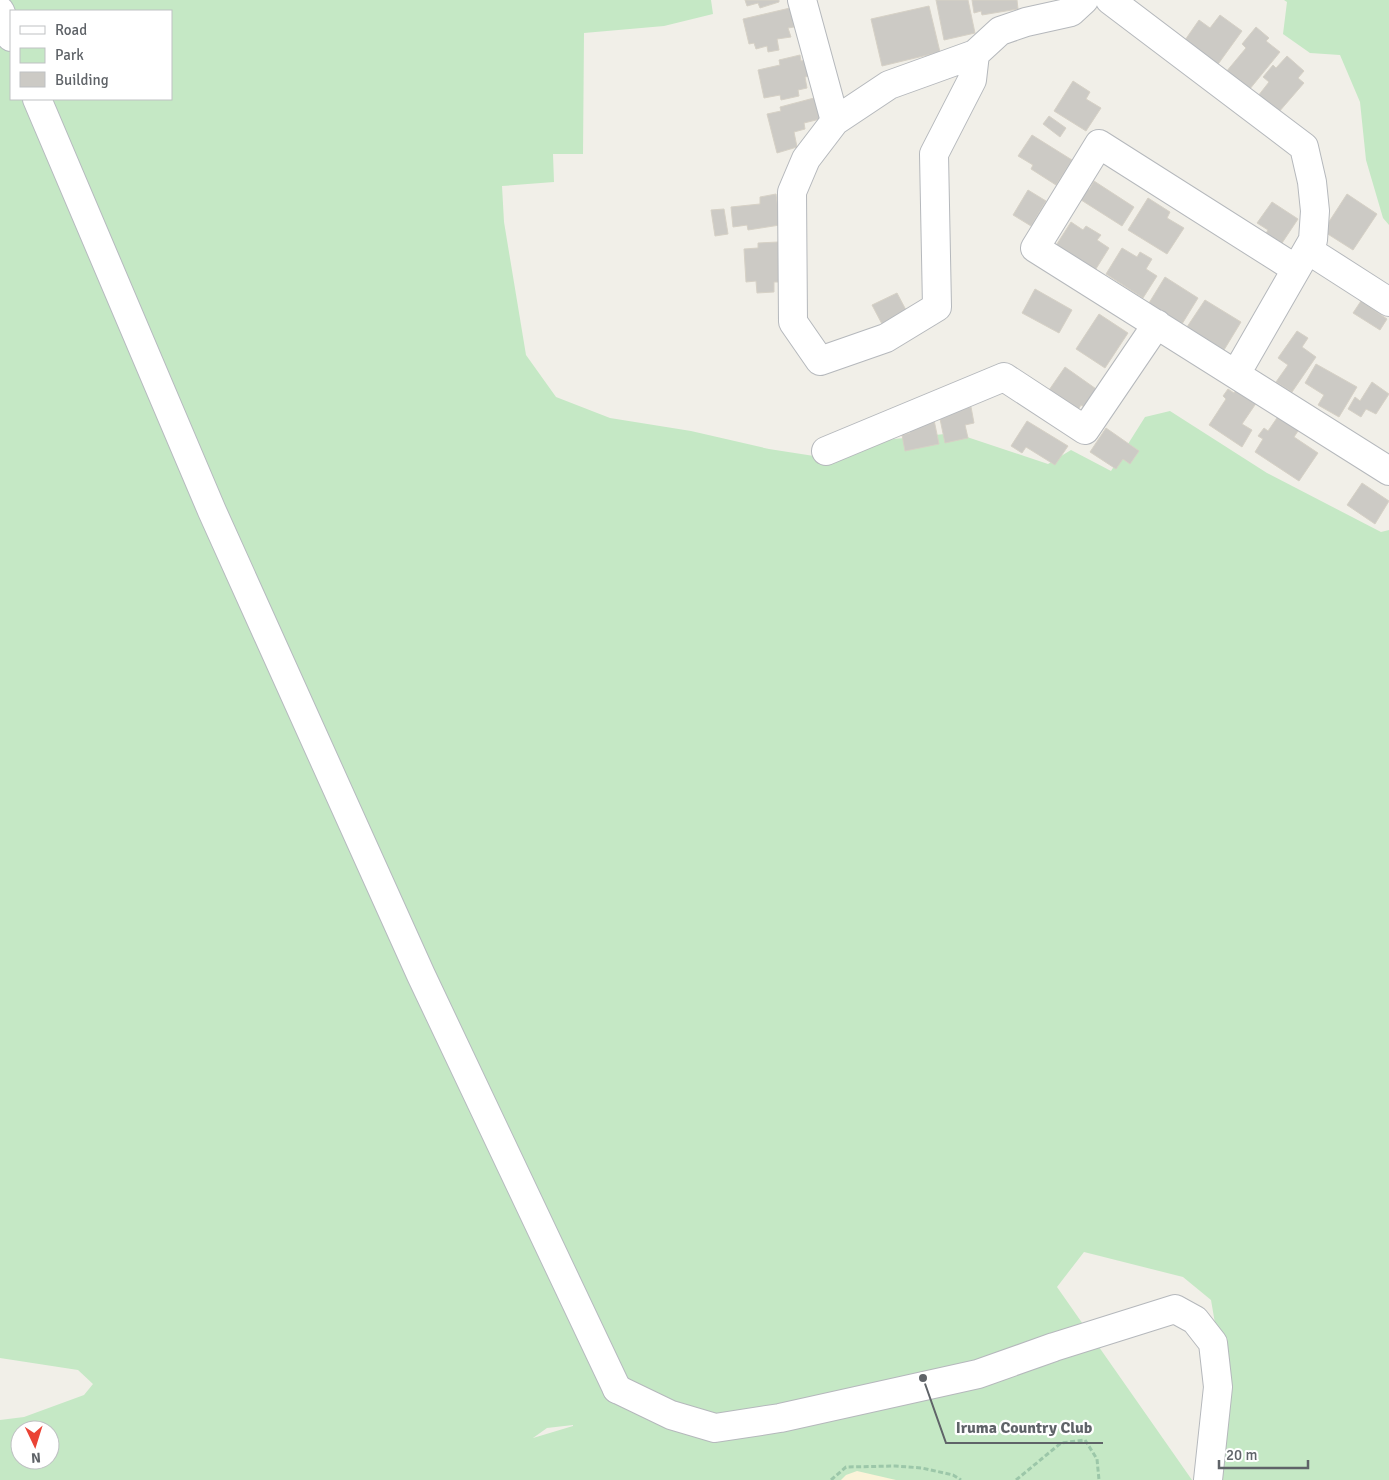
<svg xmlns="http://www.w3.org/2000/svg" width="1389" height="1480" font-family="Signika,sans-serif">
<style>
.green{fill:#c5e8c5;fill-rule:evenodd}
.sand{fill:#fbf3d9}
.building{fill:#cccac5;stroke:#d6d1c6}
.lines{fill:none;stroke-linecap:round;stroke-linejoin:round}
.street-casing{stroke:#b5b8bc;stroke-width:30}
.secondary-casing{stroke:#b6babf;stroke-width:30}
.path{stroke:#9cc7a9;stroke-width:3;stroke-dasharray:5 2.5;stroke-linecap:butt}
.street{stroke:#fff;stroke-width:28}
.secondary{stroke:#fff;stroke-width:28}
.leader{fill:none;stroke:#5f6368;stroke-width:2}
.callout-dot{fill:#5f6368;stroke:#fff;stroke-width:2}
.callout-label{font-size:16px;text-anchor:middle;font-weight:bold;fill:#5f6368;stroke:#fff;stroke-width:4.5;stroke-linejoin:round;paint-order:stroke}
</style>
<rect width="100%" height="100%" fill="#f1efe8"/>
<path class="green" d="M0,0H711L713,14L664,26L584,33L583,154H553L554,182L502,186L504,222L526,355L556,397L610,418L691,431L769,449L814,456L894,439L955,433L1048,464L1071,450L1111,471L1145,417L1170,411L1267,473L1381,532L1389,530V1480H1210L1216,1329L1211,1300L1183,1277L1084,1252L1057,1287L1192,1480H0V1420L24,1417L84,1395L93,1384L78,1370L0,1358ZM11,11H171V99H11ZM573,1425V1426L533,1438L547,1428ZM20,1430H50V1460H20Z
M1284,0H1389V225L1383,218L1366,160L1360,102L1340,55L1310,53L1283,34L1287,2Z"/>
<path class="sand" d="M857,1471L896,1480H841L846,1475Z"/>
<path class="building" d="M745,0H779V2L760,8L758,3L747,6Z
M936,0H968L975,33L944,40Z
M972,0H1017L1018,9L982,15L981,11L974,13Z
M929,6L940,52L882,66L871,19Z
M790,8L794,27L788,28L791,37L777,39L779,50L768,52L767,46L756,49L754,43L749,44L743,19Z
M1220,15L1242,31L1216,67L1183,43L1199,20L1210,28Z
M1256,27L1269,38L1266,41L1280,52L1249,90L1226,72L1246,48L1242,44Z
M800,55L801,61L807,60L810,76L805,77L807,88L798,90L799,96L781,100L780,95L764,98L758,70L780,65L779,60Z
M1287,56L1304,71L1298,78L1304,83L1278,113L1258,96L1269,82L1263,77L1273,65L1276,68Z
M1073,81L1090,92L1086,99L1101,108L1086,131L1054,111Z
M814,98L820,119L804,123L805,129L794,132L797,147L777,153L767,114L781,111L780,107Z
M1049,116L1066,128L1060,137L1043,124Z
M1032,135L1072,160L1056,185L1031,169L1033,165L1018,156Z
M1094,181L1134,207L1122,226L1078,198L1084,187L1089,190Z
M1028,190L1046,201L1031,226L1013,215Z
M776,194L780,225L748,230L747,225L733,227L731,207L760,204V197Z
M1347,194L1377,214L1353,250L1323,231Z
M1148,198L1170,212L1167,218L1184,228L1167,254L1128,230Z
M1272,202L1298,219L1280,246L1265,235L1268,230L1257,223Z
M724,209L728,234L715,236L711,210Z
M1071,222L1083,230L1086,226L1101,235L1097,240L1109,248L1094,272L1055,247Z
M778,242L780,282H774V292L757,293L756,281L746,282L744,249L758,248V243Z
M1122,248L1137,257L1140,252L1152,259L1146,269L1157,276L1143,298L1106,274Z
M1165,277L1198,298L1182,324L1149,303Z
M1035,289L1072,310L1059,333L1022,313Z
M897,293L907,312L882,324L872,305Z
M1205,300L1241,322L1224,350L1187,327Z
M1361,301L1387,319L1380,330L1353,313Z
M1099,314L1128,333L1105,368L1076,349Z
M1297,331L1308,338L1302,347L1316,357L1292,392L1276,382L1288,365L1278,358Z
M1316,364L1357,387L1339,417L1318,405L1324,395L1305,383Z
M1065,367L1099,391L1087,409L1081,405L1076,413L1047,393Z
M1372,382L1389,394L1376,414L1366,409L1361,417L1348,409L1355,397L1360,401Z
M1239,386L1259,399L1242,424L1252,430L1242,447L1209,425L1226,399L1223,396L1228,389L1234,393Z
M971,407L974,423L965,425L968,438L945,443L939,414Z
M1279,415L1300,428L1294,437L1318,453L1299,481L1255,452L1263,439L1258,436L1264,428L1268,431Z
M934,420L939,444L905,451L902,435L910,433L908,426Z
M1027,421L1068,446L1055,465L1026,447L1022,453L1011,446Z
M1106,428L1139,451L1130,464L1123,459L1116,469L1090,452Z
M1362,483L1389,501L1375,524L1347,505Z"/>
<g class="lines">
<defs>
<path id="street" d="M802,0L835,121
M1110,0L1304,147L1312,182L1315,211L1313,240L1236,374
M975,54L972,80L934,154L937,307L886,338L820,361L793,322L792,192L806,159L835,121L889,85L975,54L1000,31L1026,22L1071,12L1084,0
M1308,250L1389,302
M1296,269L1099,144L1035,248L1389,471
M826,451L1004,377L1085,430L1157,324
M617,1389L671,1415L715,1428L780,1418L978,1374L1054,1347L1175,1309L1195,1320L1213,1343L1218,1387L1208,1480"/>
<path id="secondary" d="M0,11L11,37
M37,99L212,511L421,975L617,1389"/>
</defs>
<use href="#street" class="street-casing"/>
<use href="#secondary" class="secondary-casing"/>
<path class="path" d="M831,1480L846,1467L895,1466L922,1468L953,1475L961,1480
M1016,1480L1061,1443L1085,1440L1097,1459L1099,1480"/>
<use href="#street" class="street"/>
<use href="#secondary" class="secondary"/>
</g>
<path class="leader" d="M923 1378L946 1443H1103"/>
<circle class="callout-dot" cx="923" cy="1378" r="5"/>
<g class="callout-label">
<text x="1024" y="1433">Iruma Country Club</text>
</g>
<rect x="10" y="10" width="162" height="90" fill="#ffffff" stroke="#bfc1c3"/>
<rect x="20" y="26" width="25" height="8" fill="#ffffff" stroke="#bfc1c3"/>
<text x="55" y="35" font-size="15" fill="#5f6368">Road</text>
<rect x="20" y="48" width="25" height="15" fill="#c5e8c5" stroke="#bfc1c3"/>
<text x="55" y="60" font-size="15" fill="#5f6368">Park</text>
<rect x="20" y="72" width="25" height="15" fill="#cccac5" stroke="#bfc1c3"/>
<text x="55" y="85" font-size="15" fill="#5f6368">Building</text>
<g transform="translate(35 1445) rotate(176)"><circle r="24" fill="#ffffff" stroke="#bfc1c3"/>
<path d="M0-4L9 19L0 12L-9 19Z" fill="#ea4335"/>
<text y="-8" font-size="14" font-weight="bold" text-anchor="middle" fill="#5f6368">N</text>
</g>
<path d="M1219 1460v8h89v-8" fill="none" stroke="#5f6368" stroke-width="2.5"/>
<text x="1226" y="1460" font-size="15" fill="#5f6368" stroke="#ffffff" stroke-width="4" paint-order="stroke">20 m</text>
</svg>
